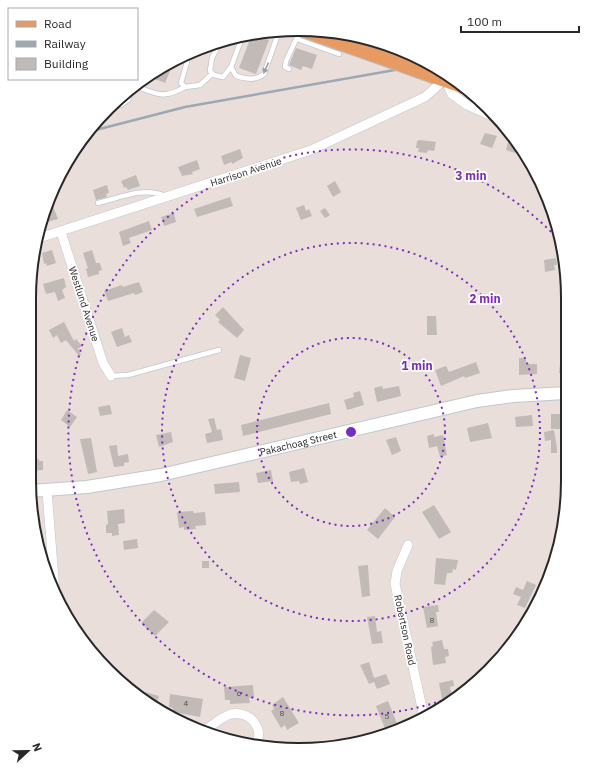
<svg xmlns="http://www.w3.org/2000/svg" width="597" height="779" font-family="'IBM Plex Sans',sans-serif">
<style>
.building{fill:#c2bab7}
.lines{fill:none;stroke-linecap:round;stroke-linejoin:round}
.lane-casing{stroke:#bfc7ce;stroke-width:6}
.street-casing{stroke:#bfc7ce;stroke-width:10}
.secondary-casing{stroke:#bfc7ce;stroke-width:14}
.primary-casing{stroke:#bebebe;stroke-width:16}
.lane{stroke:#fff;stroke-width:4.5}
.street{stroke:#fff;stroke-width:9}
.secondary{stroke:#fff;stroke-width:12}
.primary{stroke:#e79b63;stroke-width:14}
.rail{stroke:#9ea8b2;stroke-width:2.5}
.primary-bridge-casing{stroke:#bebebe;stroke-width:16;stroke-linecap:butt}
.primary-bridge{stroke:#e79b63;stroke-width:14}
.oneway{fill:#9e9e9e}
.ring{fill:none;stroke:#7b2cbf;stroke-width:2;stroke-dasharray:2 4}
.labels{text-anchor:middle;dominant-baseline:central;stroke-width:3.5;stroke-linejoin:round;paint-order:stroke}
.number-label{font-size:8px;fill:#4e4c4c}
.street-label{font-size:10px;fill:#282828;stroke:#fff}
.rim{fill:none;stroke:#282828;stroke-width:2}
.centre{fill:#7b2cbf;stroke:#fff;stroke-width:2}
.ring-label{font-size:12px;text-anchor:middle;font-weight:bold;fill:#7b2cbf;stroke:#fff;stroke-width:3.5;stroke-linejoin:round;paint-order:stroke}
</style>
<rect width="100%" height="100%" fill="#eadedb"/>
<path class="building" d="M252,34L269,40L256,74L239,68Z
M296,48L317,55L312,69L303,66L301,70L289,65Z
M174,61L165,83L147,76L149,75Z
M485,133L497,136L492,148L480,144Z
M509,138L518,143L515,153L506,150Z
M420,140L436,142L434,151L428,150L427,153L418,152L419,148H416L417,141Z
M240,149L243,158L232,164V162L224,165L221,156Z
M197,160L200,169L192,172L193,174L182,176L178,167Z
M136,175L140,186L128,190L126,187L124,188L121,181Z
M335,181L341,192L333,197L327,186Z
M107,185L109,193L106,194L107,197L96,200L93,190Z
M230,197L233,206L197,217L194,209Z
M304,205L306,211L309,209L312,216L301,220L296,208Z
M53,206L58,219L40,224L46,208Z
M325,208L330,215L325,218L320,211Z
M174,213L176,222L164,226L161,217Z
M149,221L152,230L129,238L131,243L123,246L119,232Z
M52,250L56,263L47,266L46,263L44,264L42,253Z
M92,250L96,263H100L102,270L99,271V274L88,277L86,269L88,268L83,253Z
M556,258L557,265H554L555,270L545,272L544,260Z
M64,278L66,287L62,290L65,298L58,301L55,292L46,294L43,284Z
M139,282L143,292L135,295L134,293L108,301L104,291L122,285L123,287Z
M223,307L244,330L237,338L218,322L220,320L215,315Z
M427,316H436L437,335H427Z
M64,322L74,341L76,339L82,346L78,349L81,355L79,356L66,340L61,343L57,335L53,338L49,330Z
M122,328L125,337L129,335L132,342L117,347L111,332Z
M240,355L251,358L245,381L234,378Z
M519,358H526V364H537V374L519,375Z
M476,362L480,373L465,378L464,376L441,386L435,370L446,366L449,372Z
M560,364H566V374L559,373Z
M382,386L383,389L399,386L401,396L377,402L374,388Z
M360,391L364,405L347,410L344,400L354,397L353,393Z
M329,403L331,414L243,436L241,425Z
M110,405L112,414L100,416L98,407Z
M67,410L77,417L70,427L61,420Z
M551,414H566V429H551Z
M532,415L533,426L516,427L515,417Z
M214,418L217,430L221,429L223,440L207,443L205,434L212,432L208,419Z
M488,423L492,438L470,442L467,428Z
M554,430L557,448V453H551V440L545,441L544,432Z
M171,432L173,442L159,447L156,435Z
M434,434V437L443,435L447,455L440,457L437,446L429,448L427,436Z
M396,437L401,451L392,455L386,440Z
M91,438L97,472L88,474L80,439Z
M117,445L118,456L128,454L129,462L124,463V466L114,467L109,446Z
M29,459H39V461H43V470L29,471Z
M304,468L308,482L300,484L299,481L291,482L289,472Z
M271,470L273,481L258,483L256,473Z
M239,482L240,492L215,494L214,484Z
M434,505L451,532L439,539L422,512Z
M385,508L395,517L378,539L367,530Z
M124,509L125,523L118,524L119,535L112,536V533H106V525L108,524L107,511Z
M193,511L194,513L205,512L206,525L195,526L196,529L184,530V527L179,528L177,512Z
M137,539L138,548L124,550L123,541Z
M436,558L458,560L456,570L453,569L452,573H447L445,585L434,584Z
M202,561H209V568H202Z
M368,565L370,596L362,597L358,566Z
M527,581L536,585L525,608L517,605L521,597L513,594L516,587L523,590Z
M438,605L439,612H436L438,626L427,628L423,607Z
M154,610L169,622L155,636L141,623Z
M375,616L377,632L381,631L383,643L372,644L367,617Z
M442,640L444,649H448L449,656L445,657L446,663L433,665L431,647L433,646L432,642Z
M369,662L374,678L386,674L390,684L377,689L374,682L369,684L360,665Z
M453,680L454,686L450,687L453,700L443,704L439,683Z
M253,685L254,698H249L250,703L230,704V700H225L224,687Z
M128,687L159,696L156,707L128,688Z
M170,694L203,699L200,717L173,712V708L169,707Z
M283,697L299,723L287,730L285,725L281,728L271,711L274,709L272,705Z
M388,701L398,726L386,731L376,706Z"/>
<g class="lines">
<defs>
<path id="lane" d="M243,35L231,67L236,76C245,79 256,81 264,74L279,31
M297,39L339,54
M220,42L212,58L210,71L214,75L223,77L231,67
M187,62L181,83L185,87L200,85L212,74
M289,69L285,67L286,61L300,31
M143,89C161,96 167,97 185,87
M118,104L121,105L128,100L132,90
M98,203C119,198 145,186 165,196
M111,376L128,375L219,350"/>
<path id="street" d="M61,232L103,363L111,376
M36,239L311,150L425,97L445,79L452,94L467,105L498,119
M47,491L55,592
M408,545L397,571L395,584L424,717
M204,731C213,725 221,717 231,714C250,710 265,729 256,745"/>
<g id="secondary">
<path id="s1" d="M30,491L87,487L161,475L477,401L513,396L566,393"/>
</g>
<path id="primary" d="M300,29L391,61
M433,76L462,86"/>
</defs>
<use href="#lane" class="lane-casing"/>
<use href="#street" class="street-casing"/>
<use href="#secondary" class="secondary-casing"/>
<use href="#primary" class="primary-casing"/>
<use href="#lane" class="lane"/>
<use href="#street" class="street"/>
<use href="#secondary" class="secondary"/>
<use href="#primary" class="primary"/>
<path class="rail" d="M88,132L185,107L429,64"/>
<defs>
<path id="primary-bridge" d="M391,61L433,76"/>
</defs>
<use href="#primary-bridge" class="primary-bridge-casing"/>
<use href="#primary-bridge" class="primary-bridge"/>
</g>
<defs><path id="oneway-solid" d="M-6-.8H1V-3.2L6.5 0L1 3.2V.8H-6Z"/></defs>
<use class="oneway" href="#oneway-solid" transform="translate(266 68) rotate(115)"/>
<g class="ring">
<circle cx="351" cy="432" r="94"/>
<circle cx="351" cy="432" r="189"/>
<path d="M464 692A283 283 0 1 1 558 239"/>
</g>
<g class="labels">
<g class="number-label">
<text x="432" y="620">8</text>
<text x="239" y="693">6</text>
<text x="186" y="703">4</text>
<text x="282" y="713">8</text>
<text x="387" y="716">5</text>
</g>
<g class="street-label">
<text transform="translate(246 172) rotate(-18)">Harrison Avenue</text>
<text transform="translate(84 304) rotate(72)">Westlund Avenue</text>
<text stroke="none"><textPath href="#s1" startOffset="273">Pakachoag Street</textPath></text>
<text transform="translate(405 630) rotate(78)">Robertson Road</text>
</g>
</g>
<path d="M0 0H597V779H0ZM298 36H299A262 262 0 0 1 561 298V481A262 262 0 0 1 299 743H298A262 262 0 0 1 36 481V298A262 262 0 0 1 298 36Z" fill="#fff" fill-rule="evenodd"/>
<path class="rim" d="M298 36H299A262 262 0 0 1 561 298V481A262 262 0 0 1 299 743H298A262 262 0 0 1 36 481V298A262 262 0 0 1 298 36Z"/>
<circle cx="351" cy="432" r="6" class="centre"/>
<g class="ring-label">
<text x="471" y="180">3 min</text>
<text x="485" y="303">2 min</text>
<text x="417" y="370">1 min</text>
</g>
<rect x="8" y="8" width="130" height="72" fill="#ffffff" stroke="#a9a9a9"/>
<rect x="16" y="21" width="20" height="6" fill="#e79b63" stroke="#a9a9a9"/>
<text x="44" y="28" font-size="12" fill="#282828">Road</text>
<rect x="16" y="41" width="20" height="6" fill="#9ea8b2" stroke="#a9a9a9"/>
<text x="44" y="48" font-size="12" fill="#282828">Railway</text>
<rect x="16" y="58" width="20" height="12" fill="#c2bab7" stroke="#a9a9a9"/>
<text x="44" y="68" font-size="12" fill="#282828">Building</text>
<g transform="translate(28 751) rotate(68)" stroke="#ffffff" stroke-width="3" paint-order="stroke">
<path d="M0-3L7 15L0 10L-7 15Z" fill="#282828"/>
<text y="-6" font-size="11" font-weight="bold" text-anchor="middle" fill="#282828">N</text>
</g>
<path d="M461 26v6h118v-6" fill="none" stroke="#282828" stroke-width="2"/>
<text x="467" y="26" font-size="12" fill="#282828" stroke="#ffffff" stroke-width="3" paint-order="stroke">100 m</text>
</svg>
